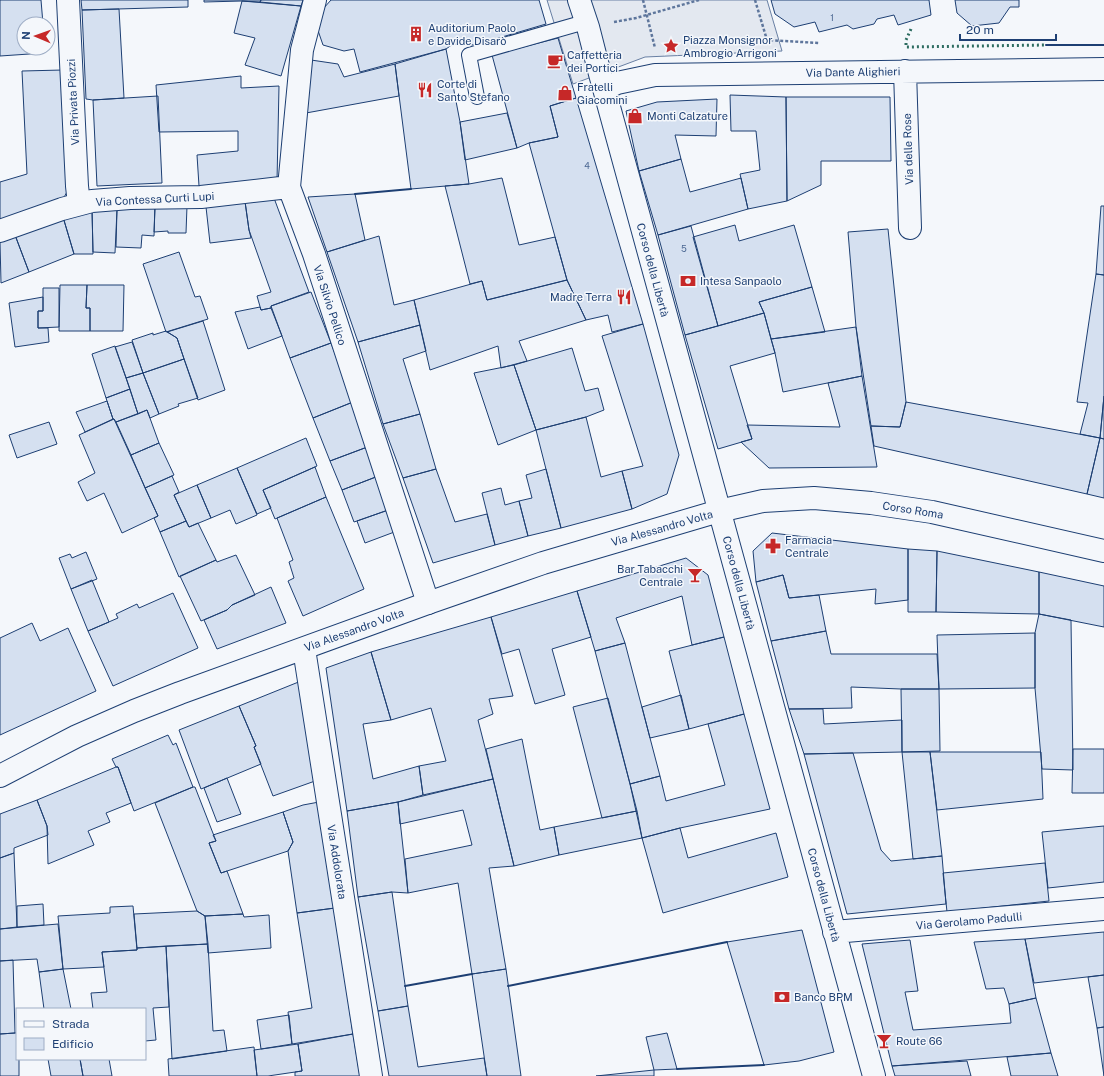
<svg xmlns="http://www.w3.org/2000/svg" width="1104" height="1076" font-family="'Public Sans',sans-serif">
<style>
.parking{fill:#e3e8f0;stroke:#687fa3}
.building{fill:#d5e0f0;stroke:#1d3f73}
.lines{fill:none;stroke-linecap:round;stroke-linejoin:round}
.lane-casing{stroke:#1d3f73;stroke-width:16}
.street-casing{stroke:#1d3f73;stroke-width:24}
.secondary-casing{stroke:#1d3f73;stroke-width:24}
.path{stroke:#5e769c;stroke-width:2.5;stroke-dasharray:3 2;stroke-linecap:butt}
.lane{stroke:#f4f7fb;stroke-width:14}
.street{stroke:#f4f7fb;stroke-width:22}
.secondary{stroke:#f4f7fb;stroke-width:22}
.hedge{stroke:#2c6c60;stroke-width:3;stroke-dasharray:2 3;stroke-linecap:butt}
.wall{stroke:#1d3f73;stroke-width:2}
.labels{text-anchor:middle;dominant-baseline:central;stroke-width:3;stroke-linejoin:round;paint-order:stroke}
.number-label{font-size:9px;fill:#4b6792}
.poi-label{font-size:11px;fill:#1d3f73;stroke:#f4f7fb;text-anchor:start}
.street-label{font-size:11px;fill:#1d3f73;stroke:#f4f7fb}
</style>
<rect width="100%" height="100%" fill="#f4f7fb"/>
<path class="parking" d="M547,0H767L782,51L645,57L573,84Z"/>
<path class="building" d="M0,0H41L43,24H24V48H44V53L0,56Z
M81,0H188V7L82,10Z
M204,0H261L260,2L242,1L204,2Z
M261,0H303L301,6L260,2Z
M331,0H539L546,24L475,45L453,44L446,49L360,72L354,49L344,51L323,45L314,19Z
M771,0H929L931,15L898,25L894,15L877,19L874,24L853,29L847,25L819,32L815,22L794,27L775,14Z
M955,0H1019V7H1010L999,23L972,26L957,13Z
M242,1L301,6L281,76L245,65L255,38L234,33Z
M119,9L124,98L93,100L86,99L82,10Z
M558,38L576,98L550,106L558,137L529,143L517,148L492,55Z
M446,49L460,122L469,184L411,189L395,64Z
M311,60L338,64L344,77L395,64L399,96L306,113Z
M63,70L67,192L59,206L0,223V182L27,174L22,71Z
M241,76V88L279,86L277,181L199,186L197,155L238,151V131L159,132L156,85Z
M730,95L786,97L787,201L748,209L740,174L760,170L756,131H731Z
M158,96L162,183L97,186L93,100Z
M786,97H890L891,161H821V185L787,201Z
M576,98L643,324L612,332L608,315L586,320L567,280L529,143L558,137L550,106Z
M717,99L716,136L675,135L681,159L639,171L626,111L657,102Z
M507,113L517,148L465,160L460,122Z
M681,159L690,192L741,178L748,209L658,235L639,171Z
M502,178L519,245L555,237L567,280L487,300L482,281L470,284L445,186L469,184Z
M355,194L365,240L327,252L308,197Z
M274,198L309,292L271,306V308L261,310L257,296L271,292L249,230L245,202Z
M245,201L249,230L251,238L210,243L206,207Z
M155,206L154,236L142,235L141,248L116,247L117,208Z
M155,206H187L186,233H168V231L154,232Z
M1101,206H1104V275L1096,274Z
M92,209L93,254H74L63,217Z
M92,209L117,210L115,253L93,252Z
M63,217L74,254L29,272L15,235Z
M735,225L739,241L794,225L812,287L759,302L764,313L718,326L693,237Z
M691,226L718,326L685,335L658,235Z
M888,229L906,402L900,427L871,426L856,327L848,232Z
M15,235L29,272L1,283L0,242Z
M379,236L394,305L414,300L420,325L358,342L327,252Z
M179,252L195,297L200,296L208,319L166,332L143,264Z
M1096,274L1104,275V396L1100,438L1080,434L1088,403L1077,402Z
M567,280L586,320L519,341L527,361L501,368L498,346L430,370L414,300L482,281L487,300Z
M60,285H87L86,308H90V331H59Z
M87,285H124L123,331H90V308H86Z
M812,287L825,332L771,339L764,313L759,302Z
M43,288H59V327L38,328V311H43Z
M311,292L331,343L290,358L271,306Z
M43,297V311H38V328H48L49,342L15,347L9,303Z
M260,307L261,310L271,308L282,336L248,349L235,312Z
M764,313L775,353L730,366L752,439L718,449L685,335Z
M203,321L225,390L198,400L177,338L167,332Z
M643,324L679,455L667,494L632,509L622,471L643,466L602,336Z
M420,325L426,351L403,359L420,414L383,424L358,342Z
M856,327L862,376L783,392L775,353L771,339Z
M166,331L177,338L184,359L143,373L132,340L153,333V335Z
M132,342L143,373L126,378L115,347Z
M331,343L353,402L313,418L290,358Z
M115,346L130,389L106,398L92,354Z
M572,348L585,391L598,388L604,410L586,417L536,430L514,365Z
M184,359L198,398L178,404L179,406L159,414L143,373Z
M514,365L536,430L498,445L474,373Z
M143,373L159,414L150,418L147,410L138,414L126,378Z
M862,376L877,467L769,468L741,442L752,439L747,425L840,427L828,383Z
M130,389L138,414L116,422L114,419H113L106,398Z
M1104,396V439L1100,438Z
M107,401L113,419L85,432L76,412Z
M353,402L370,446L330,461L313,418Z
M906,402L1100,438L1087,494L874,446L871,426L900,427Z
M147,410L159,443L131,455L116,422Z
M420,414L436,469L403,478L383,424Z
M586,417L601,477L622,471L632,509L561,528L536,430Z
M114,419L158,516L122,533L104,493L87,501L78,482L95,473L79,435Z
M49,422L57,444L17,458L9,435Z
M306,438L317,466L263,490L271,508L257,514L237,468Z
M1100,438L1104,439V498L1087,494Z
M159,443L174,475L145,488L131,455Z
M370,446L381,475L342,490L330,461Z
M315,467L326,497L275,519L263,490Z
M237,468L257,515L236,524L230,510L211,518L197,485Z
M436,469L455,522L487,514L495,545L433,563L403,478Z
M546,469L561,528L528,536L519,501L532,498L526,475Z
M381,475L394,508L354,522L342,490Z
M172,476L179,492L174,495L186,521L160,532L154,518L158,516L145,488Z
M197,485L211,518L189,527L174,495Z
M501,488L505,505L519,501L528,536L495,545L482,493Z
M326,497L364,589L303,616L288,581L294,578L289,562L293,560L277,518Z
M391,509L397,531L365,543L357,521Z
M186,521L189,527L198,523L216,560L179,577L160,532Z
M772,533L908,549V600L875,604L876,589L789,598L783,575L756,582L753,551Z
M908,549L937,551L936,612H908Z
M937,551L1039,572V614L936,612Z
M86,552L97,579L71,589L59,558L70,554L72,558Z
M236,555L255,595L232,605L227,610L201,621L180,576L216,560L217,562Z
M686,558L708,575L724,637L692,645L682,596L616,618L625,643L595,651L577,591Z
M1039,572L1104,586V627L1039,614Z
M783,575L789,598L819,595L826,631L771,641L756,582Z
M92,580L109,622L88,631L71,589Z
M271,587L286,623L217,649L204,620L227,610L232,605Z
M577,591L591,637L552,649L565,695L535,704L519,649L502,654L491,617Z
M173,593L198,648L113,686L88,631L118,618L116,614L137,604L139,608Z
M1039,614L1071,620L1073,770L1042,769L1035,688V633Z
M491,617L513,696L489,699L493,714L478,720L493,779L423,795L419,766L446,761L431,708L391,720L371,652Z
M32,623L40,641L68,628L96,691L0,735V638Z
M826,631L831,654H937L939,689H901L851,687L852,708L789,709L771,641Z
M1035,633V688L939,689L937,635Z
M724,637L744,714L689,729L669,651Z
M625,643L660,776L630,784L595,651Z
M371,652L391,720L363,724L373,779L419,766L423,795L398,802L347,811L326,668Z
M301,681L315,781L273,796L254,747L256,746L239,706Z
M901,689H939L940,751L902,752Z
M681,695L689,729L650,738L642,707Z
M608,698L637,811L602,818L573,707Z
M239,706L256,746L254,747L261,764L201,789L179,730Z
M789,709H823L824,724L902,720V752L804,754Z
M744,714L770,809L680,828L642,838L630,784L660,776L666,801L725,785L708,724Z
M168,735L173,745L176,743L193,787L134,811L118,767H116L112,759Z
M522,739L540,830L554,827L559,855L514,866L486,749Z
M1073,749H1104V793H1072Z
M902,752H930L942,856L913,859Z
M930,752H1041L1043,799L937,810Z
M853,753L881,850L891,861L942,856L946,904L847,914L804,754Z
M116,767H118L131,803L106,813L110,822L88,831L94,845L48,864L47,826L37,800Z
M227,778L241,814L217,822L204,788Z
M493,779L514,866L489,868L506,969L472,974L458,883L408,893L405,859L472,845L463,810L400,824L398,802Z
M193,787H195L216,841L209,843L221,873L227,871L243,914L205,916L197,911L155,803Z
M37,800L47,826L48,835L14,848V853L0,858V814Z
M319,802L335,908L297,913L288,851L293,842L283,812L303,805Z
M398,802L408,893L392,892L358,897L347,811Z
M637,811L642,838L559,855L554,827Z
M283,812L293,842L288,851L221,873L209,843L216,841L213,835Z
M1104,826V882L1048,888L1042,832Z
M680,828L688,858L776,833L788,877L663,913L642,838Z
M14,853L17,927L0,929V858Z
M1045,863L1049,901L947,912L943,873Z
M392,892L408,1006L378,1011L358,897Z
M43,904L44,925L17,927V906Z
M133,906L137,950L102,952L104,967L63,969L58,916L110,913V907Z
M335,908L353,1034L292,1044L288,1012L312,1008L297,913Z
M197,911L205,916L208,944L137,948L134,914Z
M243,914L244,917L269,915L271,948L208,953L205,916Z
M58,924L63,969L39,972L37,959L0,961V929Z
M802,930L834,1052L799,1061L764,1065L727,942Z
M1104,932V975L1034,983L1025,939Z
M1025,939L1036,998L1009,1004L1004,988L986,989L974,942Z
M910,940L918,991L905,992L913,1030L1011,1023L1009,1004L1036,998L1051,1053L892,1066L862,944Z
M208,944L213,1031L224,1030L227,1051L172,1059L166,946Z
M166,946L169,1007L153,1008L156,1040L145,1041V1009H93L91,993L107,992L102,952L137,950V948Z
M13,960L15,1033L0,1034V961Z
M63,969L71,1009H44L39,972Z
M506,969L521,1076H487L472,974Z
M1104,975V1027L1097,1028L1088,977Z
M408,1006L418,1067L484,1058L487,1076H389L378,1011Z
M289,1015L292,1044L261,1049L257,1020Z
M1104,1027V1076L1097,1028Z
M15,1033H17V1059H19V1076H0V1034Z
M667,1033L677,1069L654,1070L646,1037Z
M353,1034L360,1076H295V1072L302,1071L298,1044Z
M298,1044L302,1071L268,1076H257L254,1050Z
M254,1047L257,1076H169L168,1059Z
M1051,1053L1058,1076H1011L1007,1057Z
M48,1059H80L83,1076H51Z
M80,1059H109L112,1076H83Z
M967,1061L971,1076H895L892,1066Z
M654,1070V1076H596Z"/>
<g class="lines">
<defs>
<path id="lane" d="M477,97L469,55L585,22"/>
<path id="street" d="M68,0L77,186L79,204
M315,0L302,50L289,187L314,254L428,603
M579,0L588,27L600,74L874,1076
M905,71L910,228
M604,89L617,83L655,75L1104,69
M0,231L62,209L92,201L130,198L201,197L289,187
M304,649L371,1076
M834,932L1104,909"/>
<path id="secondary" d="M0,776L77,736L134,711L180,693L428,603L543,563L719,511L763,501L814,498L871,503L932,512L1104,551"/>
</defs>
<use href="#lane" class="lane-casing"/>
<use href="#street" class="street-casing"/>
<use href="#secondary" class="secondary-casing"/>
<path class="path" d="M643,0L655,48
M755,0L767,40L819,43
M614,22L636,18L699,0"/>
<use href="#lane" class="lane"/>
<use href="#street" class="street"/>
<use href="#secondary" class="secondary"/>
<path class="hedge" d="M911,29L906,40V47L1046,45"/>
<path class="wall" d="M1046,45H1104
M355,194L411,189
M405,986L472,974
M508,986L727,942
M677,1069L764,1065"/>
</g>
<defs>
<symbol id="building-bare" viewBox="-9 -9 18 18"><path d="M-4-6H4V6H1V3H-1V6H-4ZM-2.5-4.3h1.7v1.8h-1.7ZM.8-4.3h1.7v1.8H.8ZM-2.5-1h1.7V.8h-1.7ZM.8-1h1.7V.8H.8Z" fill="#c62828" stroke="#f4f7fb" stroke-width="2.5" paint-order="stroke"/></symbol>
<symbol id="sight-bare" viewBox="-9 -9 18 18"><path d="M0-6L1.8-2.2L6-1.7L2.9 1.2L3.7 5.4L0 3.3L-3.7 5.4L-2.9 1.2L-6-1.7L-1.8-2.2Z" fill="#c62828" stroke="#f4f7fb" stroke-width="2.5" paint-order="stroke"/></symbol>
<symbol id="cafe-bare" viewBox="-9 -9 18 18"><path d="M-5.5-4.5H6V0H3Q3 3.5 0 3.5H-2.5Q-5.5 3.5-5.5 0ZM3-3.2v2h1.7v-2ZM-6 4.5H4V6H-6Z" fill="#c62828" stroke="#f4f7fb" stroke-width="2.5" paint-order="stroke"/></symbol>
<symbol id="restaurant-bare" viewBox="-9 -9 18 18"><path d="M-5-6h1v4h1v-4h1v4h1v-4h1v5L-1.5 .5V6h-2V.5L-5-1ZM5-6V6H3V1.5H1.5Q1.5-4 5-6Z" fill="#c62828" stroke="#f4f7fb" stroke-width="2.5" paint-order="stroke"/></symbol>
<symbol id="shop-bare" viewBox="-9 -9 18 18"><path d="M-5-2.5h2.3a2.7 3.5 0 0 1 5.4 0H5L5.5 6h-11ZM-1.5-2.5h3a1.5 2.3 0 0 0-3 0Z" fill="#c62828" stroke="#f4f7fb" stroke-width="2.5" paint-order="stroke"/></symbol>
<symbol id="bank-bare" viewBox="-9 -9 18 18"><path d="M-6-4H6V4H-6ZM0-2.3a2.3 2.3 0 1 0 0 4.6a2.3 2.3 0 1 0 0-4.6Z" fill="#c62828" stroke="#f4f7fb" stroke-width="2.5" paint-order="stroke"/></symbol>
<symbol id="pharmacy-bare" viewBox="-9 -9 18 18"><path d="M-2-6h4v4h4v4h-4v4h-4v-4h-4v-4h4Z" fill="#c62828" stroke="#f4f7fb" stroke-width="2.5" paint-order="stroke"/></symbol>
<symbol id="bar-bare" viewBox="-9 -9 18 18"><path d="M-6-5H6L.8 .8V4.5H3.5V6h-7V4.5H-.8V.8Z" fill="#c62828" stroke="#f4f7fb" stroke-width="2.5" paint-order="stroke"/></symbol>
</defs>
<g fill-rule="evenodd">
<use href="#building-bare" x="405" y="23" width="22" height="22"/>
<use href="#sight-bare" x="660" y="35" width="22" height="22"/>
<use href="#cafe-bare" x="544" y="50" width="22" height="22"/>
<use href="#restaurant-bare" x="414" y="79" width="22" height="22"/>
<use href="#shop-bare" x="554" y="82" width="22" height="22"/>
<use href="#shop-bare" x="624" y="105" width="22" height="22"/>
<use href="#bank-bare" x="677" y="270" width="22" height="22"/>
<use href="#restaurant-bare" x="613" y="286" width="22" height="22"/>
<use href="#pharmacy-bare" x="762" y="535" width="22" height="22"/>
<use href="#bar-bare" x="684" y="564" width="22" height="22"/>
<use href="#bank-bare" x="771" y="986" width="22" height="22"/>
<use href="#bar-bare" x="873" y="1030" width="22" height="22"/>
</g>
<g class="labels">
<g class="number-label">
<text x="832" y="17">1</text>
<text x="587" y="165">4</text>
<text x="684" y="248">5</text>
</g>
<g class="poi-label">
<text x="428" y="28">Auditorium Paolo<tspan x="428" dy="13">e Davide Disarò</tspan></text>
<text x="683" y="40">Piazza Monsignor<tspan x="683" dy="13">Ambrogio Arrigoni</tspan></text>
<text x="567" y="55">Caffetteria<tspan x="567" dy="13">dei Portici</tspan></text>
<text x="437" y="84">Corte di<tspan x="437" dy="13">Santo Stefano</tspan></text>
<text x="577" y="87">Fratelli<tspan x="577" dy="13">Giacomini</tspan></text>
<text x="647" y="116">Monti Calzature</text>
<text x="700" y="281">Intesa Sanpaolo</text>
<text x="612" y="297" text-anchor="end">Madre Terra</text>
<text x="785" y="540">Farmacia<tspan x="785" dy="13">Centrale</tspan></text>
<text x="683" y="569" text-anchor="end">Bar Tabacchi<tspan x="683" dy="13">Centrale</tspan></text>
<text x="794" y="997">Banco BPM</text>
<text x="896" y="1041">Route 66</text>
</g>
<g class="street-label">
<text transform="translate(853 72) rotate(-1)">Via Dante Alighieri</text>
<text transform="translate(73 102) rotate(-93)">Via Privata Piozzi</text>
<text transform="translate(908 149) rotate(-92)">Via delle Rose</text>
<text transform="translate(155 199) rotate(-3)">Via Contessa Curti Lupi</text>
<text transform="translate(653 270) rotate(75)">Corso della Libertà</text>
<text transform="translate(330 305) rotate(72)">Via Silvio Pellico</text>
<text transform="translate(913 510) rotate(9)">Corso Roma</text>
<text transform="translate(662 528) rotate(-16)">Via Alessandro Volta</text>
<text transform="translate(739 583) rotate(75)">Corso della Libertà</text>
<text transform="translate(354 630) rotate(-20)">Via Alessandro Volta</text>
<text transform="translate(337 862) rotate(81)">Via Addolorata</text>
<text transform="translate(824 895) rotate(75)">Corso della Libertà</text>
<text transform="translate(969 921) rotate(-5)">Via Gerolamo Padulli</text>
</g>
</g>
<rect x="16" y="1008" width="130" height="52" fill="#f4f7fb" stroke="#9eadc5"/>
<rect x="24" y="1021" width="20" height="6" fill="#f4f7fb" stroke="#9eadc5"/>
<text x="52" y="1028" font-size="12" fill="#1d3f73">Strada</text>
<rect x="24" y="1038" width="20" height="12" fill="#d5e0f0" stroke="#9eadc5"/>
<text x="52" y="1048" font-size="12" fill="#1d3f73">Edificio</text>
<g transform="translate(36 36) rotate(272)"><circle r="19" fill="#f4f7fb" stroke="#9eadc5"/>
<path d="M0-3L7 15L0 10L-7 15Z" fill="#c62828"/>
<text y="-6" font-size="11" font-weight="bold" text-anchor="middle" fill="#1d3f73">N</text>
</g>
<path d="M960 34v6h96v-6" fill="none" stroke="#1d3f73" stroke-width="2"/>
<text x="966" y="34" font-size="12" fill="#1d3f73" stroke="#f4f7fb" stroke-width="3" paint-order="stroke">20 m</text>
</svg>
